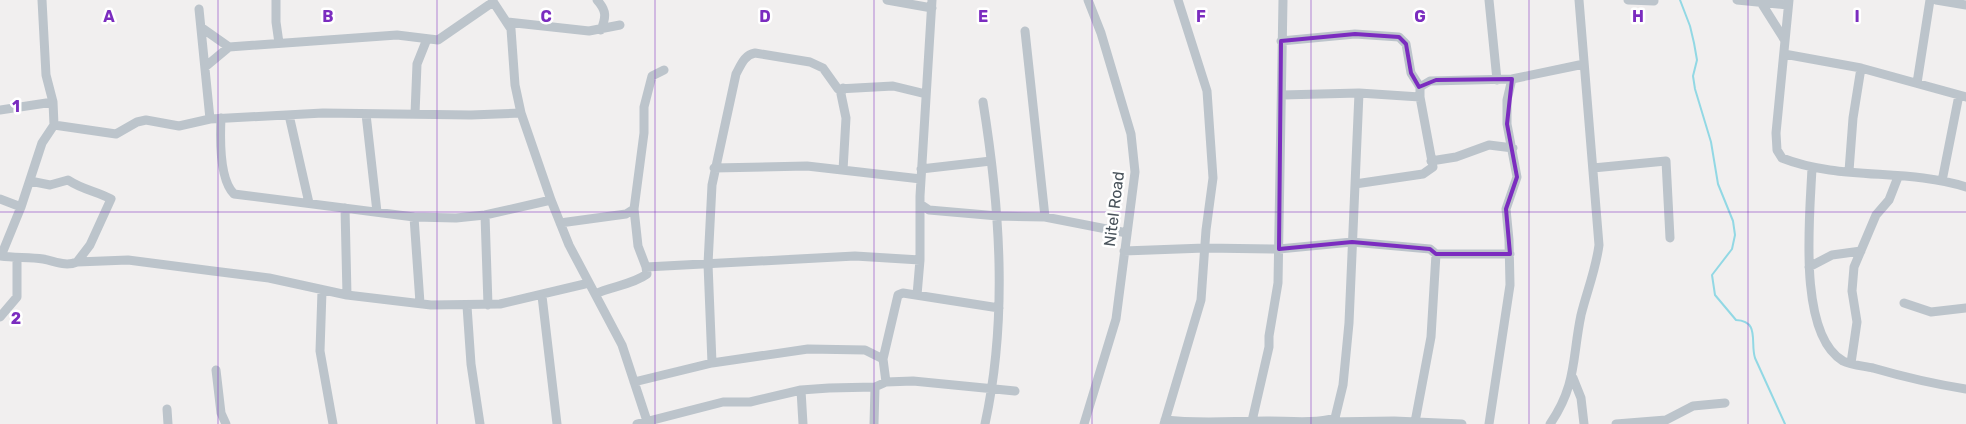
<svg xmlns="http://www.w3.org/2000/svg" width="1966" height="424" font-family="Rubik,sans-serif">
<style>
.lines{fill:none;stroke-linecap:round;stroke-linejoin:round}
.stream{stroke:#92d8e4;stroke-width:2}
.street{stroke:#bcc4cb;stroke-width:9}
.marked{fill:none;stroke:#7b2cbf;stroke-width:4;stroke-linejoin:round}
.grid{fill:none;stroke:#7b2cbf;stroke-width:1;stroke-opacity:0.55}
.labels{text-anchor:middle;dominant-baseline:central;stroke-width:5;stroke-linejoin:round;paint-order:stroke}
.street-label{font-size:16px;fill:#49535b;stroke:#fff}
.grid-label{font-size:16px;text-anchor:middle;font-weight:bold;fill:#7b2cbf;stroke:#fff;stroke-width:5;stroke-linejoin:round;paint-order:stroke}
</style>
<rect width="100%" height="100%" fill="#f1efef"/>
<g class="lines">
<path class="stream" d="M1680,0L1690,26L1694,43L1697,60L1693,76L1695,89L1711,142L1718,184L1733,221L1735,235L1732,249L1712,275L1715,295L1736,320C1760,321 1750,342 1755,358L1785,424"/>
<path class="street" d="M276,0V22L279,43
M492,0L511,29L515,85L521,113L551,200L569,245L622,345L648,424
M597,0C607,11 606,17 601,30
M887,0L932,8
M1489,0L1497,80
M1628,0L1654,1
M1737,0L1788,5
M1789,0L1776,133L1777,150L1782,158C1840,181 1907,168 1966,187
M1936,0L1966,5
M1762,4L1784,39
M199,9L210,119
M507,22L589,31L620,25
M202,28L229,47
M1025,31L1045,217
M1281,41L1355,34L1399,37L1406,44L1411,73L1420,87
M1784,54L1861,68L1966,97
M205,67L229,47L397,35L438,40L493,2
M1917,83L1930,0
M1282,95L1359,93L1420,97V87L1430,81L1512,79L1584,64
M983,102C1000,208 1008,318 985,424
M0,110L53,102
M366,114L377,212
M415,114L417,64L427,39
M289,115L309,203
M221,118C220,139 219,179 234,194L414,217L456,218L485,215L551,200
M54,125L116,134L137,122L146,120L179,126L210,119L323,113L471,115L521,113
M1431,161L1456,157L1489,145L1513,148
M714,168L807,166L921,179
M1593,168L1666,161L1670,238
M1812,168C1810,214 1797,334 1843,361C1851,365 1864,366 1873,368C1904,377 1934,384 1966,389
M921,169L991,161
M843,170L846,118L841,94L843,88
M1849,171L1853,118L1861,68
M1942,181L1959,95
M1355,184L1423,174L1433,167L1420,97
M0,199L21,207
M920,204L929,210L998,216L1045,217L1127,233
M345,208L347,295
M485,215L488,305
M414,217L420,303
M560,223L626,214L634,209
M1124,251L1205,248L1279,249L1352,242L1430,249L1436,254L1431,337L1415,422
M1436,254H1510
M0,256C14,258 30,257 43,259C55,261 65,267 77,262L90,245L111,199C96,191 83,190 68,180L50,185L30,181
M1,256L21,207L42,143L54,125L53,102L46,75L42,0
M77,262L128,260L213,271L269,278L347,295L431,305L500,304L589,283
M646,267L855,256L920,260
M1809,267L1832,255L1861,251
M322,291L320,351L333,424
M595,294C612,286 632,285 647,274L646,267L638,246L634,209L644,133V107L652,76L664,70
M917,295L920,260V196L932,0
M542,296L557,424
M1904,303L1931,312L1966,308
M467,306L471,364L480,424
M0,317L17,297V259
M712,363L708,264L712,185L736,74C741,65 744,55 755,53L810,62L823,68L838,89L893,86L926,94
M1851,363L1857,322L1852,291L1854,267L1876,215L1889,200L1898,177
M216,370L221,413L226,424
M1573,378L1581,398L1584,424
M634,382L712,363L808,349L865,350L883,359
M886,382L883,359L898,295L903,293L999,308
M801,390L803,424
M167,409L168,424
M1165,420C1199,424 1232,421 1266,421C1289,421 1314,424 1335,418L1343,385L1349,323L1359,93
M1252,421L1269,347V336L1278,283L1283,0
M1328,422L1394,421L1462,424
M637,424L723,402H750L801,390L829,388L875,387L886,382L913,381L1015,391
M874,424L875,387
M1084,424L1116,319L1135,172L1131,134L1101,33L1088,0
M1164,424L1201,300L1206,230L1213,178L1207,91L1178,0
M1489,424L1510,285L1509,240L1506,209L1517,177L1507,124V100L1512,79
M1550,424C1577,385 1572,358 1581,315C1587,291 1596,269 1599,245L1579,0
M1616,424L1666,420L1693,406L1725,403"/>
</g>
<path class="marked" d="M1355,34L1399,37L1406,44L1411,73L1419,87L1436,80L1512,79L1507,124L1517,177L1506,209L1510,254H1436L1430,249L1352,242L1279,249L1281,41Z"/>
<path class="grid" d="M218,0V424M437,0V424M655,0V424M874,0V424M1092,0V424M1311,0V424M1529,0V424M1748,0V424M0,212H1966"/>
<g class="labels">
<g class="street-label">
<text transform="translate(1114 209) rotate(-83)">Nitel Road</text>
</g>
</g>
<g class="grid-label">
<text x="109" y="22">A</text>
<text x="328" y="22">B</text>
<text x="546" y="22">C</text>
<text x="765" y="22">D</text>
<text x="983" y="22">E</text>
<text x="1201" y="22">F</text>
<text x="1420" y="22">G</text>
<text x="1638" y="22">H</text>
<text x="1857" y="22">I</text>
<text x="16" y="112">1</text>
<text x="16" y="324">2</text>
</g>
</svg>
